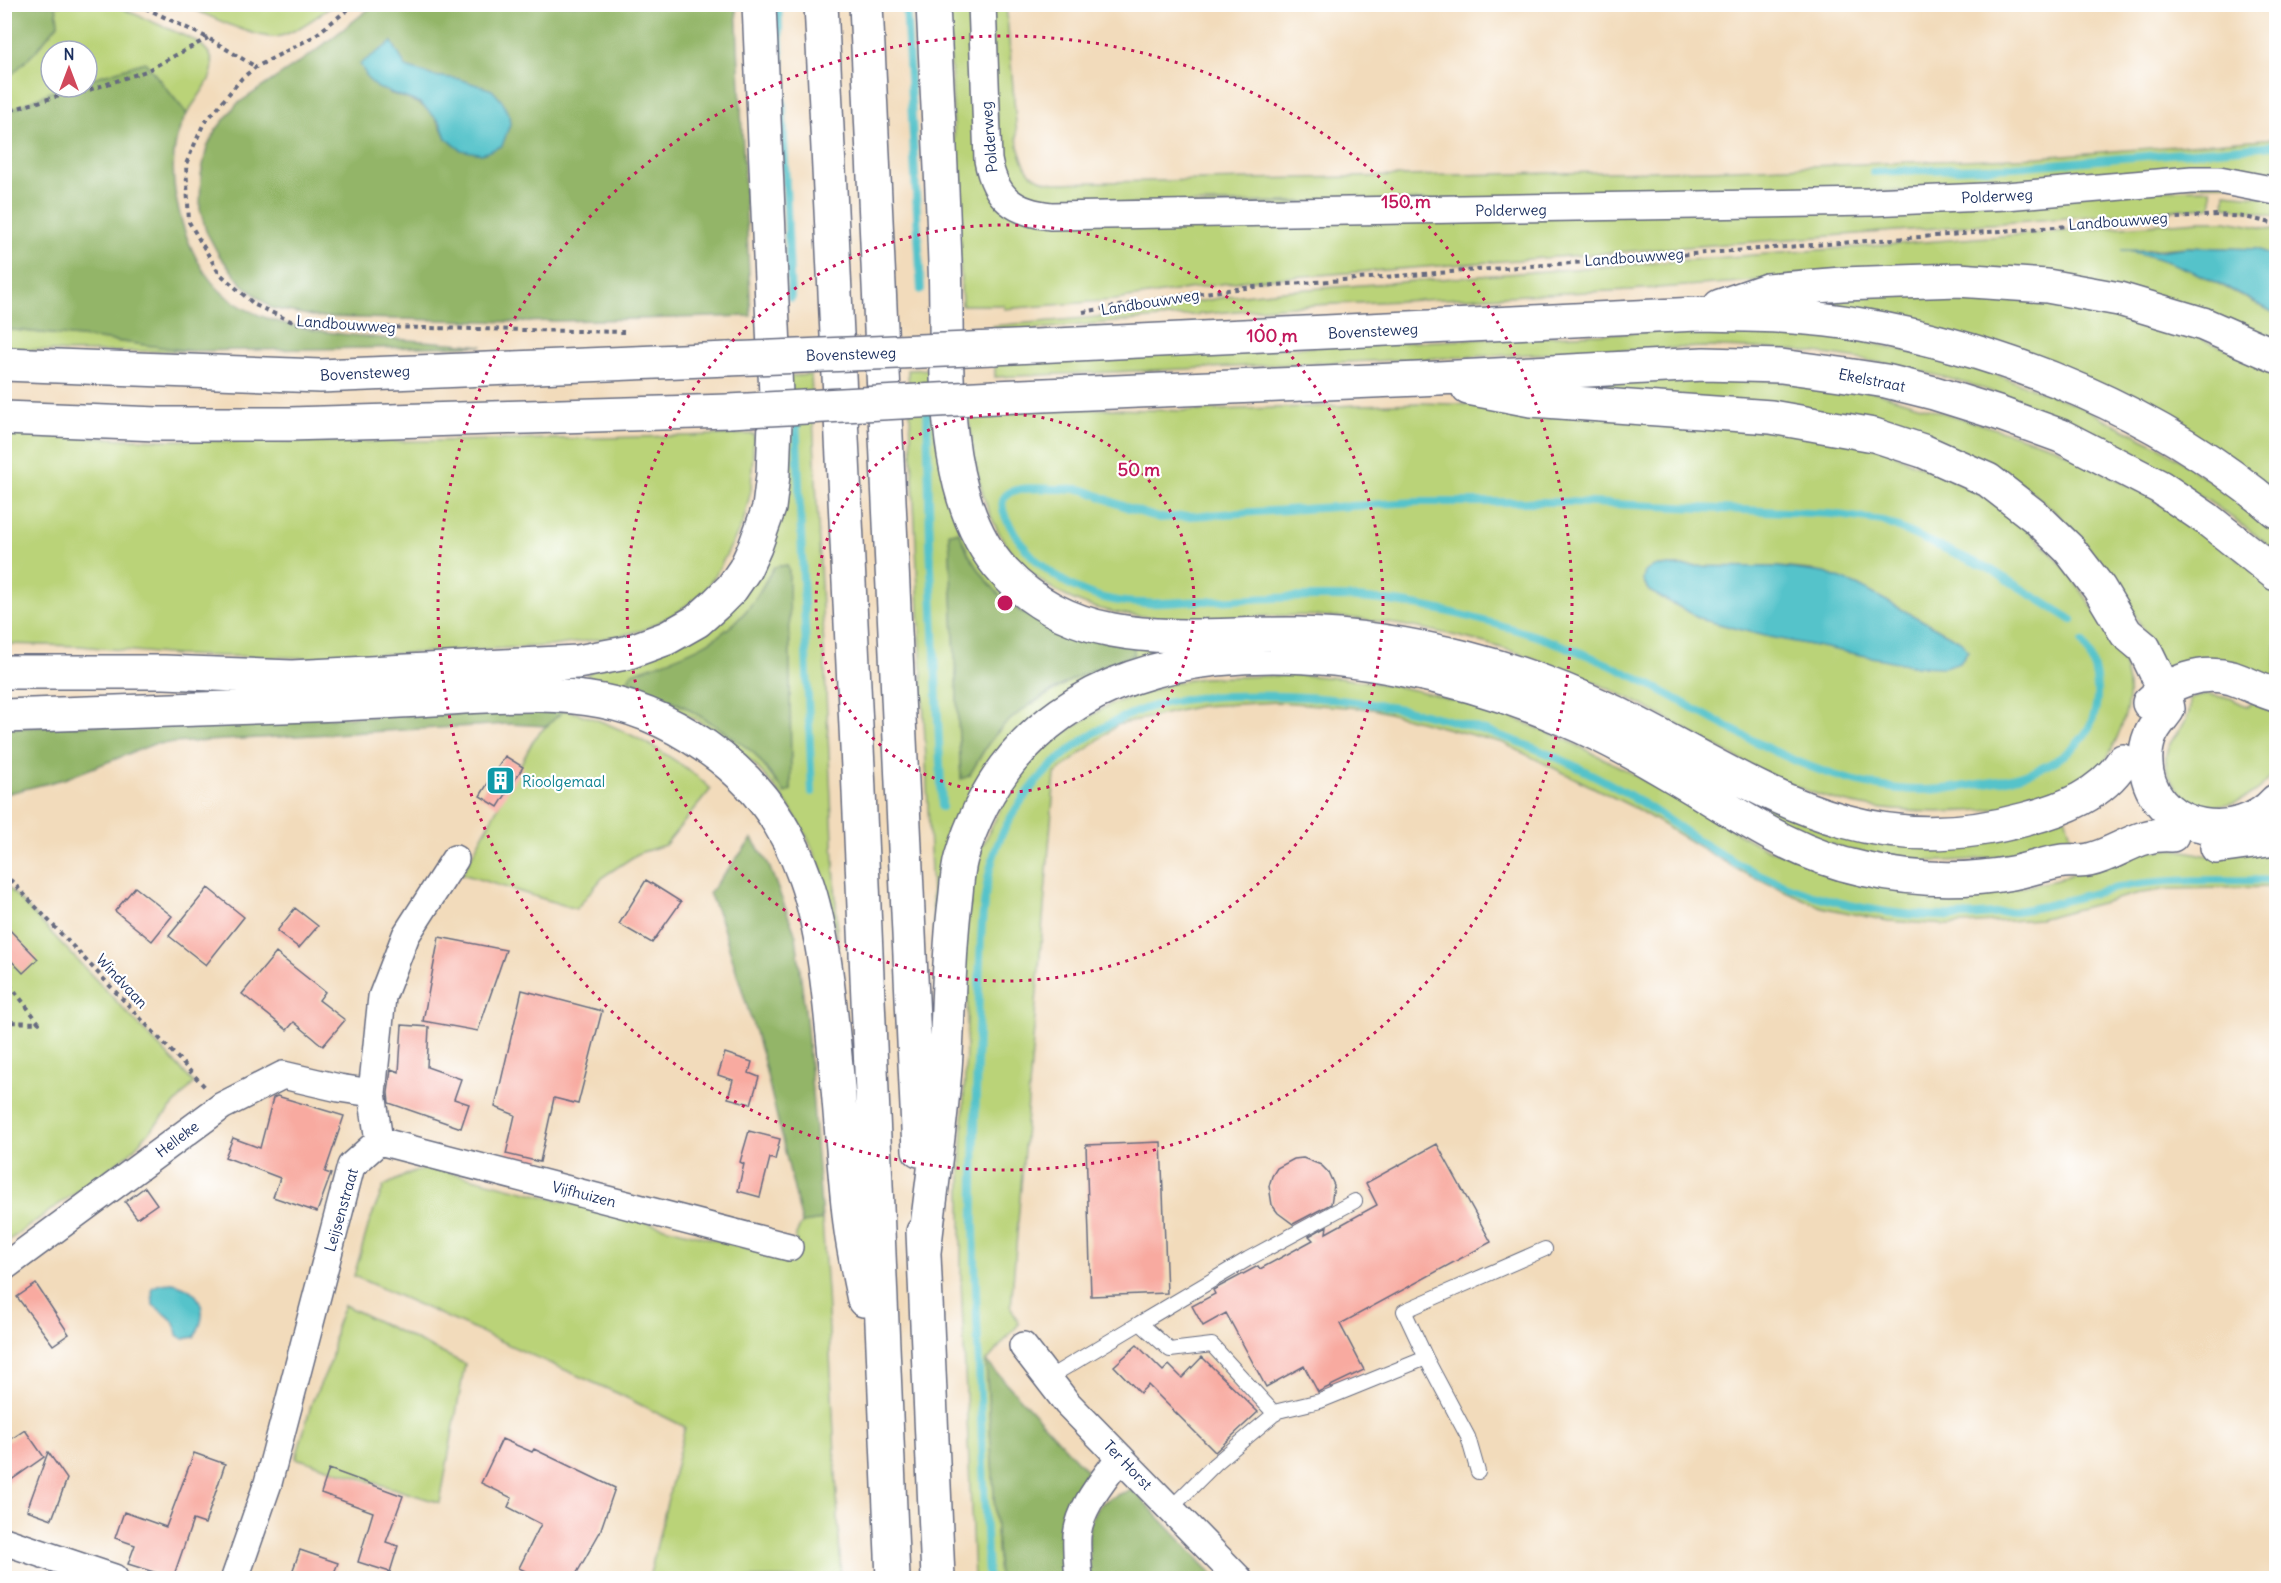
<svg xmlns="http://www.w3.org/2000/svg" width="2281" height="1583" font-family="Delius,sans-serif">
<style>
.green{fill:#bad378;stroke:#6a816b;stroke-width:1.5;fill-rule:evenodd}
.forest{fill:#93b568;stroke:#577263;stroke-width:1.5;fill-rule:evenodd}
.water{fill:#55c3ca;stroke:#387994;stroke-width:1.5}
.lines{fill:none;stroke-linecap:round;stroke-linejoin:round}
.stream{stroke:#55c3ca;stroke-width:8}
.building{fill:#f8aaa0}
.service-casing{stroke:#666b7f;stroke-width:16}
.minor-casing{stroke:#666b7f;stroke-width:30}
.primary-casing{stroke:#666b7f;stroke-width:36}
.motorway-casing{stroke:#666b7f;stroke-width:36}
.path{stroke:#666b7f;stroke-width:4;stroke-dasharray:4.5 4.5;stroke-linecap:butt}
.service{stroke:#fff;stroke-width:14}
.minor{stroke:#fff;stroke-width:27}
.primary{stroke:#fff;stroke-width:33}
.motorway{stroke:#fff;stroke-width:33}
.primary-bridge-casing{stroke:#666b7f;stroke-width:36;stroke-linecap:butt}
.primary-bridge{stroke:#fff;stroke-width:33}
.ring{fill:none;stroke:#c2185b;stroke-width:3;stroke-dasharray:3 6}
.labels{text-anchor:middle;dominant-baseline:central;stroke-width:4.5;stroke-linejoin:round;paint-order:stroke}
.street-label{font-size:15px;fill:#1b2f5e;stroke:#fff}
.culture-label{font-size:15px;fill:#0d838f;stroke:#fff;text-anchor:start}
.centre{fill:#c2185b;stroke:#fff;stroke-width:3}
.ring-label{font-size:18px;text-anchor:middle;font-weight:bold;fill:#c2185b;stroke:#fff;stroke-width:4.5;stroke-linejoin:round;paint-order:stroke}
</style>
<rect width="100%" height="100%" fill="#fff"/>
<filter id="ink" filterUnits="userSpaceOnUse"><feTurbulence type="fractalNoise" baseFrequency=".0167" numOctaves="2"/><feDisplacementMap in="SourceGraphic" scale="12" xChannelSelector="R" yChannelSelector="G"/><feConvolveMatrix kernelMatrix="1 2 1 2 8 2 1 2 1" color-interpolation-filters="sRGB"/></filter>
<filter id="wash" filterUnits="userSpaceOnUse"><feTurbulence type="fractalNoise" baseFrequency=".008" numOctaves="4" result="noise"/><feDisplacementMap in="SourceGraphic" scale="24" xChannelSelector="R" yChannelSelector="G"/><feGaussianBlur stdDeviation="1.35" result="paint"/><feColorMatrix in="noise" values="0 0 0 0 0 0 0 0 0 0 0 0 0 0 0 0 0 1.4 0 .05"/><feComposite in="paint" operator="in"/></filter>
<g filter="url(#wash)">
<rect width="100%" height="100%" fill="#f2dbbb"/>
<path class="green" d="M56,5H114L194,40C232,63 203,87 187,114L145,62L87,80V51H51V87H64L5,113L4,81L35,52L58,24Z
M184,5H334C317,16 296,33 277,37C258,40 203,13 184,5Z
M948,5H973L1000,206L2211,189L2212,204L2210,207L1241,281L1115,300L1004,309V305H962Z
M990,5H1006L1018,146C1025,170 1029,179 1055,183L1709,170L2039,157L2276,138V183L1035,209L1000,177Z
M2225,193L2276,198V217L2254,211L2225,207Z
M2199,221H2226L2276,230V257L2257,249L2188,247L2128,251C2174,257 2235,293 2276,314V348L2217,321L1869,273L1630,290L1293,306L993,333V326L1120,315L1232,296L1283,291Z
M1858,289L2102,304L2276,366V492L2223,452L1809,303Z
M1729,328L1855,339L1973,366L2075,404L2158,446L2249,507L2276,529V551C2104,414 1926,347 1704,347L995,377V361Z
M4,329L99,339L192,351L67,352L5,348Z
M935,369C942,456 952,550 1029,606C1097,655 1186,643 1265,643C1304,643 1342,644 1380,649C1458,659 1536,684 1607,718C1656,740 1702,770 1750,795C1853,847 1956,854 2065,816L2072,839C2000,862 1925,869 1850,850C1772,829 1706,782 1636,744C1604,727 1571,711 1537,698C1441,661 1337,644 1235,650C1194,653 1153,658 1115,674C1094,683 1075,696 1056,709C1020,735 994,758 973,798C947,847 946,903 939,957L935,959L908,370ZM959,532L969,555L984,577L1002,599L1021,612L1076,637L1133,646L1134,655L1075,678L1022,710L1002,727L988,744L969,776L961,779L949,533Z
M811,375L838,946C833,923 830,897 823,875C798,804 744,738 674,709C654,702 621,698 604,688C598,684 592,678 586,674L742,588L789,376ZM787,565L789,573L791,790L778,785L754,753L724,731L685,707L638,686L669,661L696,651L726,632L751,606L774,567Z
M1727,376L1872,391L2055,447L2149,496L2243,562L2276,590V678L2167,673C2123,590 2082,519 1999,470L1526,382Z
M1421,403C1473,405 1525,405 1577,409C1632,414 1687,421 1743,427C1772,431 1802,434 1831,437C1842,438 1854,438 1864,441C1881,445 1899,457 1915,464C1935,473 1956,481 1975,492C2016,514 2062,559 2087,599C2106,629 2132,662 2128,700C2126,719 2111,758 2097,771C2087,780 2063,795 2050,799C1988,815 1890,817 1829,798C1758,777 1696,732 1630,699C1584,676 1535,657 1485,643C1432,629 1376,619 1321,616C1240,612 1129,634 1058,592C989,552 976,485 968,412L1026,407L1190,411ZM1654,566L1778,567L1811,570L1857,585L1962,642L1765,636L1704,620L1649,591L1643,580Z
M4,434C254,447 504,441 754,434L751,490L743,523L716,574L703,593L675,614L643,630L619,636L552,646L309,658L177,655L80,646L5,644Z
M1299,675L1339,678L1390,685L1432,694L1506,715L1569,741L1622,768L1768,850L1943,894H1987L2057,880L2132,851L2175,849L2209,856L2276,850V887L2168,889L2136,894L2039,919L1948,925L1888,921L1821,907L1740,871L1635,808L1503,743L1373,709L1279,702L1200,706L1117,725L1055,774L1011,1307L1019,1324L986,1362L999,1578H974L961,1280V1174L968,998L965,954L971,887L981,849L1012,785L1038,754L1067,731L1108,705L1173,683L1201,678Z
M2207,695L2230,698L2248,707L2252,701L2276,709C2276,724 2281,756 2275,769C2258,807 2190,823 2170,778C2152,737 2197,730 2189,698Z
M564,710C611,720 677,756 711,789L665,845L639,853L604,876L576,909L462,874L533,741C542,728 552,721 564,710Z
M4,883L194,1083L129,1154L5,1243Z
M426,1169L441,1170L794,1260L796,1234L802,1223L822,1220L827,1292L841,1578H649L685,1427L619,1394L354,1276L369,1223L384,1186L410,1173Z
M344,1305L465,1364L440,1503L296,1458L312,1402L331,1361L336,1327Z"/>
<path class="forest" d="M5,4L56,5L58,24L35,52L5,81Z
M374,5H736L751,316L518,322L318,317L271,308L241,283L219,255L206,231L200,209L201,175L207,147L216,130L237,104L313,53ZM392,42L406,67L433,76L459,79L446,138C434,107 419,102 389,93Z
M145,62L187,114C169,143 171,183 180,215C187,244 203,278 227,297C282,342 412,337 483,346L192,351L99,339L5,329V113L59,88L87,87V80Z
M959,532L969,555L984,577L1002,598L1021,612L1076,637L1134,646V655C1092,666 1036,696 1003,726C989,739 979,759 969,776L961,779L949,533Z
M787,565L789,572L791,790L785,793L754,753L724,731L685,707L628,680L632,673C676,658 720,645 750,606C759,595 766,580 774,567Z
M564,710L547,726L509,724L154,744L64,779L5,794V728Z
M752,839L768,863L796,936L807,1028L822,1220L802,1223L763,1058L720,918L709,893Z
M986,1361L1087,1471C1063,1505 1066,1539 1066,1578H999Z
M1133,1490L1216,1578H1090C1090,1532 1077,1503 1133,1490Z"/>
<path class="water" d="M392,42L406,67L433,76L459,79L492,90L502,101L509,116L510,124L502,146L482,154L461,150L446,138L440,122L420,103L378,88L369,80L360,64Z
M2188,247L2257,249L2276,257V314C2232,289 2172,257 2121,250L2157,251Z
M1654,566L1778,567L1825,573L1857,585L1962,642L1968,651L1960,662L1944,667L1917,666L1765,636L1704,620L1649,591L1643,580L1645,572Z
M173,1283C202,1290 210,1312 194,1337L183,1339L177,1335C175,1317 166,1315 153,1305L152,1288L160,1284Z"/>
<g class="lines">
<path class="stream" d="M778,4L791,298
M906,4L921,290
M1873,172L2014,167L2276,145
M927,407L930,545L942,807
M796,414L812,792
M2072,620L1990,569L1883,521L1831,514L1570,502H1415L1159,518C1145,514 1131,509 1118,504C1107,500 1095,493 1084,490C1075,488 1064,489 1055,489C1031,488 987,483 1008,522C1035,573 1086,603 1144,603C1164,604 1183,602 1202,601C1241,600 1280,597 1319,597C1371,596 1426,605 1477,619C1524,631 1569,646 1614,667C1708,710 1792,778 1899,789C1928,792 1957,788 1986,783C2020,778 2059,767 2082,738C2104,710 2100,671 2083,642
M988,1578C983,1461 977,1344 974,1226C973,1162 976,1098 978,1034C980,976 977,886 1002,834C1031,773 1089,726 1153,706C1176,699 1202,697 1226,696C1312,693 1398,703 1479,729C1530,744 1580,766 1626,793C1657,811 1685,833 1715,851C1762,879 1811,898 1864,908C1921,919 1977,919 2034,908C2069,901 2102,889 2138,884C2183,878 2231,881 2276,880"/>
</g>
<g id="blocks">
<path class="building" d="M505,756L523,767L498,807L480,796Z
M646,880L681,902L652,943L619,924Z
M135,887L172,916L152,941L115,911Z
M208,888L244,917L206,965L169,936Z
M295,908L318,926L299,948L277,931Z
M4,924L38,959L23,973L4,953Z
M439,937L506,950L478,1031L423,1021Z
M276,953L325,992L319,1000L345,1020L323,1046L294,1022L287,1030L242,994Z
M522,990L602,1011L578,1104L554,1098L540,1162L506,1154L515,1115L495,1107Z
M402,1025L429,1027L427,1067L461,1079L454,1099L469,1104L461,1128L389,1103L388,1093L391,1069L399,1072Z
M725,1053L752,1062L749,1073L759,1077L751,1104L728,1098L733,1080L718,1075Z
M277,1096L344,1116L325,1172L331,1174L317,1212L273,1197L280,1178L225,1157L233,1138L260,1148L273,1098Z
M749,1131L780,1139L775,1160L770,1158L760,1197L738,1191L744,1164L740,1162Z
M1161,1142L1167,1293L1091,1296L1086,1145Z
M1437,1144L1491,1242L1340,1324L1364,1370L1318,1392L1304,1366L1266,1387L1226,1313L1203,1326L1192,1306L1215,1294L1213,1290L1258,1266L1260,1269L1313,1240L1309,1236L1327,1226L1326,1233L1377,1205L1366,1183Z
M1303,1158L1321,1165L1328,1172L1334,1185L1331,1204L1293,1224L1278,1213L1272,1205L1269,1186L1272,1176L1277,1168L1294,1159Z
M145,1187L157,1204L137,1218L125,1202Z
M36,1284L69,1334L53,1345L17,1297Z
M1137,1345L1163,1371L1169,1365L1182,1378L1202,1357L1258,1412L1215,1452L1148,1385L1140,1393L1114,1366Z
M25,1430L44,1457L4,1485V1444Z
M502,1439L532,1452L534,1449L615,1488L600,1532L574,1578H539L519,1568L541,1524L508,1507L512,1498L481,1483Z
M48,1452L67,1479L52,1519L27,1510Z
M194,1453L225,1464L205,1524L193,1520L173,1578L128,1564L135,1545L115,1538L124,1512L166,1527Z
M329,1469L403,1496L386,1542L398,1546L390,1572L358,1562L373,1512L321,1493Z
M300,1550L338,1563L332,1578H290Z"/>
</g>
</g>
<g filter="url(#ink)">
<use href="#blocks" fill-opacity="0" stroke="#666b7f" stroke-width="1.5"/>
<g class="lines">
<defs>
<path id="service" d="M1140,1323L1248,1259L1355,1201
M1426,1358L1404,1311L1545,1249
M1048,1378L1140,1323L1170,1350L1212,1345L1275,1414
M1170,1509L1215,1464L1278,1411L1320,1401L1426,1358L1468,1437L1478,1472"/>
<path id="minor" d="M982,4L988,160C995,198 1014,212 1051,216L1871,202L2006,196L2192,180H2219L2276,191
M379,1141L789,1247
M4,1267L222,1106L283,1075L339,1088L372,1093
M1023,1346L1067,1403L1238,1578
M4,1541L114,1578
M235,1578L268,1483L351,1166L379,1141L372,1093L382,997L406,935L455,859
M1079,1578C1078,1565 1076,1550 1077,1536C1080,1506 1104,1480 1120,1457"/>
<path id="primary" d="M1720,306L1767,290L1842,284L1958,280L2047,286L2119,299L2203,324L2276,356
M993,348L1697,314C1752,315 1807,315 1861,325C2010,351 2160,412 2276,511
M4,364L320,376L728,359
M1468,388L1531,400L1771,417L1874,435L1923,451L1988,480L2037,518L2069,549L2099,588L2126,633L2144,648L2164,689L2168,709C2162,718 2154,726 2150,736C2145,748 2145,761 2147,773C2159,833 2239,843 2276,801
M995,397L1419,379L1704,364L1781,366L1840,374L1886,381L1934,393L1998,413L2061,436L2160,487L2207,519L2276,574
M4,418L158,424H290L729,411
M2149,703C2170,681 2201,670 2232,678C2247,683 2261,691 2276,695
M2217,847L2276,839"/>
<path id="motorway" d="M821,4L858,768L893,1578
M866,4L919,1150
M933,4C937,91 942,177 945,263C949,357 935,498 1004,572C1083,657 1195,632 1298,634C1355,635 1411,644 1466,658C1518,671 1568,690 1616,713C1758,784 1856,866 2026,819C2064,809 2101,795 2123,761
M4,672H164L292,677L577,662L626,653L667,638L697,621L716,604L732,588L745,569L755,547L769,508L773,475L776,395L759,4
M4,716C116,712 228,708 340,704C381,702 423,700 464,697C510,695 557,692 602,701C645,709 685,730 720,757C761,789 788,829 805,878C825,934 830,1006 836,1066C841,1118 844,1171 850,1223C853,1249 859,1275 864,1300
M923,1232L938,1578
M924,1252C931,1191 940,1130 945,1069C949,1013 948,957 955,902C957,888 957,872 961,858C1039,596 1368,635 1566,720C1614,740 1660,768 1705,795C1755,826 1804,857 1863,869C1912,880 1963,882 2012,873C2029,870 2046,863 2063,861C2072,860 2080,862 2089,860C2120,853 2138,832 2172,835"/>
</defs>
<use href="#service" class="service-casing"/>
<use href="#minor" class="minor-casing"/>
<use href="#primary" class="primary-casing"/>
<use href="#motorway" class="motorway-casing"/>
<path class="path" d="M137,4L208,38L256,67
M355,4L313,37L256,67L242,78L203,125L186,164L189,222L219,273L255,305L295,323L379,327L624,332
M4,115L8,111L55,97L77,94L146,71L208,38
M1083,312L1178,296L1262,286L2217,215L2245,217L2276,224
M4,873L205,1087
M4,977L39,1023L4,1022
M4,1572L9,1578"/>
<use href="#service" class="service"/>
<use href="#minor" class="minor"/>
<use href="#primary" class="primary"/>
<use href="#motorway" class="motorway"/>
<defs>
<path id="primary-bridge" d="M728,359L993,348
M729,411L995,397"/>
</defs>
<use href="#primary-bridge" class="primary-bridge-casing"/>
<use href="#primary-bridge" class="primary-bridge"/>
</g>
</g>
<g class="ring">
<circle cx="1005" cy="603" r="189"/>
<circle cx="1005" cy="603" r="378"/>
<circle cx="1005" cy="603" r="567"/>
</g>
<defs>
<symbol id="building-square" viewBox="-11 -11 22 22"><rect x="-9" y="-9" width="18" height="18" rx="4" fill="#0f9aa8" stroke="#fff"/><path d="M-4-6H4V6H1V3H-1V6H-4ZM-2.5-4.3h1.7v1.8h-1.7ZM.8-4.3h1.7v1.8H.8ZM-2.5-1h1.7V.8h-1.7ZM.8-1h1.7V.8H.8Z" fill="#fff"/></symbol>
</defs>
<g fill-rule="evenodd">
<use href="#building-square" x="484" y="764" width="33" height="33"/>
</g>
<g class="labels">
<g class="street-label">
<text transform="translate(989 137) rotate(-95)">Polderweg</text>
<text transform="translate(1997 196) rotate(-3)">Polderweg</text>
<text transform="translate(1511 210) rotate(-1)">Polderweg</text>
<text transform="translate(2118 221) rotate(-4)">Landbouwweg</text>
<text transform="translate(1634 257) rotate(-4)">Landbouwweg</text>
<text transform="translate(1150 302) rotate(-9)">Landbouwweg</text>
<text transform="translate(346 324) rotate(4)">Landbouwweg</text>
<text transform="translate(1373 331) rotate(-3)">Bovensteweg</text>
<text transform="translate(851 354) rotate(-2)">Bovensteweg</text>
<text transform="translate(365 373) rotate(-3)">Bovensteweg</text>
<text transform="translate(1872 380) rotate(11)">Ekelstraat</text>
<text transform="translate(122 981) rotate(47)">Windvaan</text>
<text transform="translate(177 1139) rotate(-37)">Helleke</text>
<text transform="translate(584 1194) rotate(14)">Vijfhuizen</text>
<text transform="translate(341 1210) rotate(-74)">Leijsenstraat</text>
<text transform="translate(1128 1465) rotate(46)">Ter Horst</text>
</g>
<g class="culture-label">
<text x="522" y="781">Rioolgemaal</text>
</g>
</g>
<circle cx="1005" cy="603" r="9" class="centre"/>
<g class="ring-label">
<text x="1406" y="208">150 m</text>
<text x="1272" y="342">100 m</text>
<text x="1139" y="476">50 m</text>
</g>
<rect width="2281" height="1583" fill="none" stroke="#fff" stroke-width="24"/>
<g transform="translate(69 69)"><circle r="28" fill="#ffffff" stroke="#a4acbf" stroke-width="1.5"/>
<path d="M0-4.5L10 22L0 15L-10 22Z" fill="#d1495b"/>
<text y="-9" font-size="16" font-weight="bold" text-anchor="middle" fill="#1b2f5e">N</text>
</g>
</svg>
